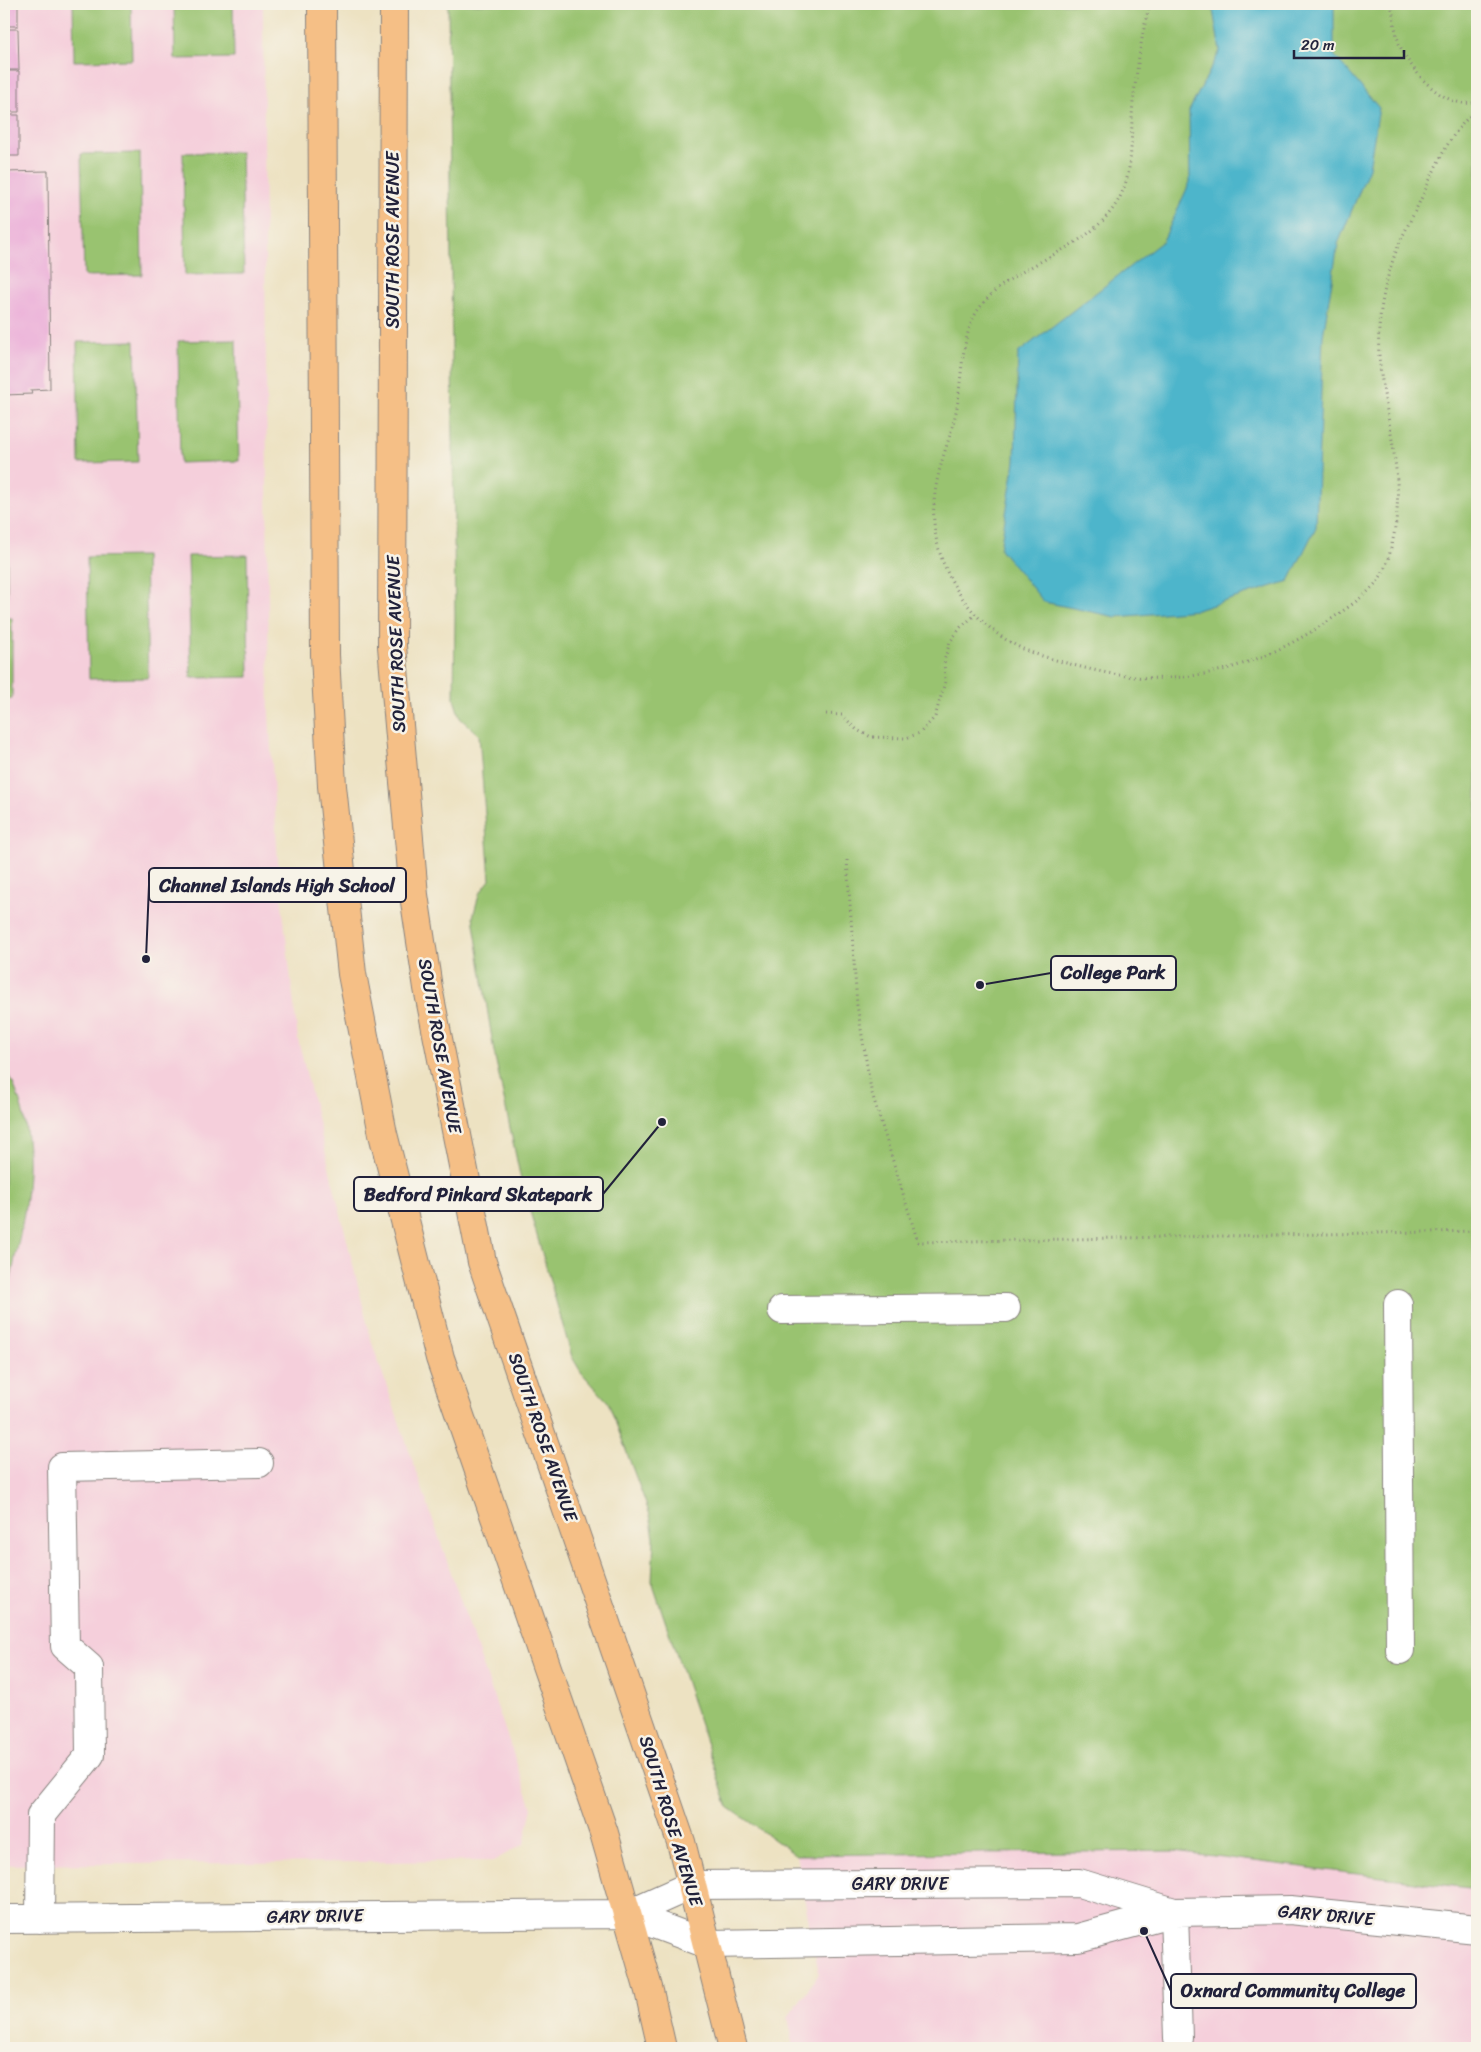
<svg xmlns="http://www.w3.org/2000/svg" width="1481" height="2052" font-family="Sriracha,sans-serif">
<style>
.built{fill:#f5cfdb}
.green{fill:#99c370;stroke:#5e7256}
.water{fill:#4db5cb;stroke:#386c83}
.building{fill:#eaa7d7}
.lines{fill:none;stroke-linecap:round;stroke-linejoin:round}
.minor-casing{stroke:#88827e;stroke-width:30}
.major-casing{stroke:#88827e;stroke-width:30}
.path{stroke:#88827e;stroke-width:3;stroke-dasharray:1 4;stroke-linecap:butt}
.minor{stroke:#fff;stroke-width:28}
.major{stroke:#f5bf86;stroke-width:28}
.labels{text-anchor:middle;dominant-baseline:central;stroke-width:5;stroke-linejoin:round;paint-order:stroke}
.street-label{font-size:18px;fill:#22223b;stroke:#f7f3e8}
.leader{fill:none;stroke:#22223b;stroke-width:2}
.callout-dot{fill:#22223b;stroke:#f7f3e8;stroke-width:2}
.callout{fill:#f7f3e8;stroke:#22223b;stroke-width:2}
.callout-label{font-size:19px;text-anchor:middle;font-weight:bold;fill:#22223b}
</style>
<rect width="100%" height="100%" fill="#f7f3e8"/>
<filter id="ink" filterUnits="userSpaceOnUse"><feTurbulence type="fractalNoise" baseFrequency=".02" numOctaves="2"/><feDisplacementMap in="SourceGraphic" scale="10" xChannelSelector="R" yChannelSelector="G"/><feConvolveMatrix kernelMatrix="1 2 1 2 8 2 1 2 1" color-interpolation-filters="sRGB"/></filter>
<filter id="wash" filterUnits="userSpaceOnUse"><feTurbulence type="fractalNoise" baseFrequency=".0096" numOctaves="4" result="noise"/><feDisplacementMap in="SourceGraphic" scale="20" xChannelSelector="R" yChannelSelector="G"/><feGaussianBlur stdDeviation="1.12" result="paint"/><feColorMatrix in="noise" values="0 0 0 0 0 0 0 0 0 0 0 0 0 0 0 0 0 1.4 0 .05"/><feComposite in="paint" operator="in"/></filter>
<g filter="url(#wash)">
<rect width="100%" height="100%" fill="#ede2c2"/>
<path class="built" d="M4,4H263L269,714L279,878L298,1039L372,1343L532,1808L524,1844L493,1861L4,1865Z
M1174,1851L1477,1889V2048H794L788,2017L819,1974L796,1855Z"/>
<path class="green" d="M73,4H131L132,60L74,61Z
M174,4H233L234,58L175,59Z
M448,4H1477V1889L1174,1851L796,1855L728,1807L652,1582L654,1538L650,1515L608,1402L581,1372L572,1357L521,1180L494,1052L473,917L479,894L490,880L479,735L460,718L454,699L455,618Z
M241,152L244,274L185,275L183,153Z
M140,153L142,275L84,276L81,154Z
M236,340L239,461L180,463L178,341Z
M135,341L138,462L79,463L77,342Z
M4,433H6L7,514H4Z
M4,526H7V606H4Z
M247,555L249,677L191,678L188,556Z
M145,556L148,678L89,679L87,557Z
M4,618H12V699H4Z
M4,1066C39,1124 30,1194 15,1258C12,1274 9,1291 4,1306Z"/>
<path class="water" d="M1212,4H1334V55L1379,108L1369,168L1338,244L1323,336L1316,527L1289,581L1197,610L1116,617L1044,602L1000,549L1015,461L1018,353L1163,241L1190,182L1189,111L1220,51Z"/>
<g id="blocks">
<path class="building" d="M4,4H18V26H4Z
M4,29H18L19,70H4Z
M4,71H19V112H4Z
M4,115H19V156H4Z
M48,171L50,389L31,390L32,394L4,395V172Z"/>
</g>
</g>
<g filter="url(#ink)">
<use href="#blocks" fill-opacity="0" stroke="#88827e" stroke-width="1"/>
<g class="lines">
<defs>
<path id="minor" d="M1398,1304L1400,1650
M782,1310L1006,1308
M1174,1912L1178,2038
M627,1914L692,1885L1079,1883L1174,1912
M4,1919L627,1914L707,1944L1078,1938L1174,1912L1290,1910L1477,1929
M40,1919L41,1815L90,1755L89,1667L65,1646L62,1467L259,1463"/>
<path id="major" d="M322,4L325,655L332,786L352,974L383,1134L440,1358L604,1833L649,1991L662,2048
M394,4L392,646L414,895L428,988L482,1262L681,1842L733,2048"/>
</defs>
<use href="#minor" class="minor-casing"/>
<use href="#major" class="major-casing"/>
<path class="path" d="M1150,4C1141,35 1137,70 1133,102C1130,134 1135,169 1119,199C1088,255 1014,259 978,310C961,335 962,378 957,407C951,439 936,469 934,503C929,569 977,636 1039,655C1082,668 1124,680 1169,678C1231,675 1287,650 1337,615C1350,606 1366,595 1376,583C1387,570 1392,546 1395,529C1404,474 1386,420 1380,365C1375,326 1384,280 1399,244C1406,228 1414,214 1421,199C1438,163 1447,136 1477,109
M1391,4C1394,17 1395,33 1400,46C1412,72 1445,111 1477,102
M826,714L842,715L857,730L871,737L906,738L920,733L935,717L945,682L944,661L950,642L961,627L975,615
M847,860L857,1005L871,1090L918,1242L1477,1231"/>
<use href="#minor" class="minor"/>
<use href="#major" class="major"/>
</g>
</g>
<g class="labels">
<g class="street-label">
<text transform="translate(393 240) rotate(-90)">SOUTH ROSE AVENUE</text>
<text transform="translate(396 644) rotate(-92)">SOUTH ROSE AVENUE</text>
<text transform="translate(440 1046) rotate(80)">SOUTH ROSE AVENUE</text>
<text transform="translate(543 1437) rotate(71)">SOUTH ROSE AVENUE</text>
<text transform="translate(671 1821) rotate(73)">SOUTH ROSE AVENUE</text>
<text x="900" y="1884">GARY DRIVE</text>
<text transform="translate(1326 1915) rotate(5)">GARY DRIVE</text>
<text transform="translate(315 1916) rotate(-1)">GARY DRIVE</text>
</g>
</g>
<path class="leader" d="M146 959L149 885M980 985L1051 973M662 1122L603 1194M1144 1931L1171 1991"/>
<g class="callout-dot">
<circle cx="146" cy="959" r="5"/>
<circle cx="980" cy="985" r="5"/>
<circle cx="662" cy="1122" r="5"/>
<circle cx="1144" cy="1931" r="5"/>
</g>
<g class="callout">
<rect x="149" y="868" width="257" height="34" rx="5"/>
<rect x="1051" y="956" width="125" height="34" rx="5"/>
<rect x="354" y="1177" width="249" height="34" rx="5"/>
<rect x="1171" y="1974" width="245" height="34" rx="5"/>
</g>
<g class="callout-label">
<text x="277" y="892">Channel Islands High School</text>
<text x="1113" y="979">College Park</text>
<text x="478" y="1201">Bedford Pinkard Skatepark</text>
<text x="1293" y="1997">Oxnard Community College</text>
</g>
<rect width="1481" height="2052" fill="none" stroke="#f7f3e8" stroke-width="20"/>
<path d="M1294 50v8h110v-8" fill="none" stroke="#22223b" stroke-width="2.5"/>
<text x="1301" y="50" font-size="15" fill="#22223b" stroke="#f7f3e8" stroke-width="4" paint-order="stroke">20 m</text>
</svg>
